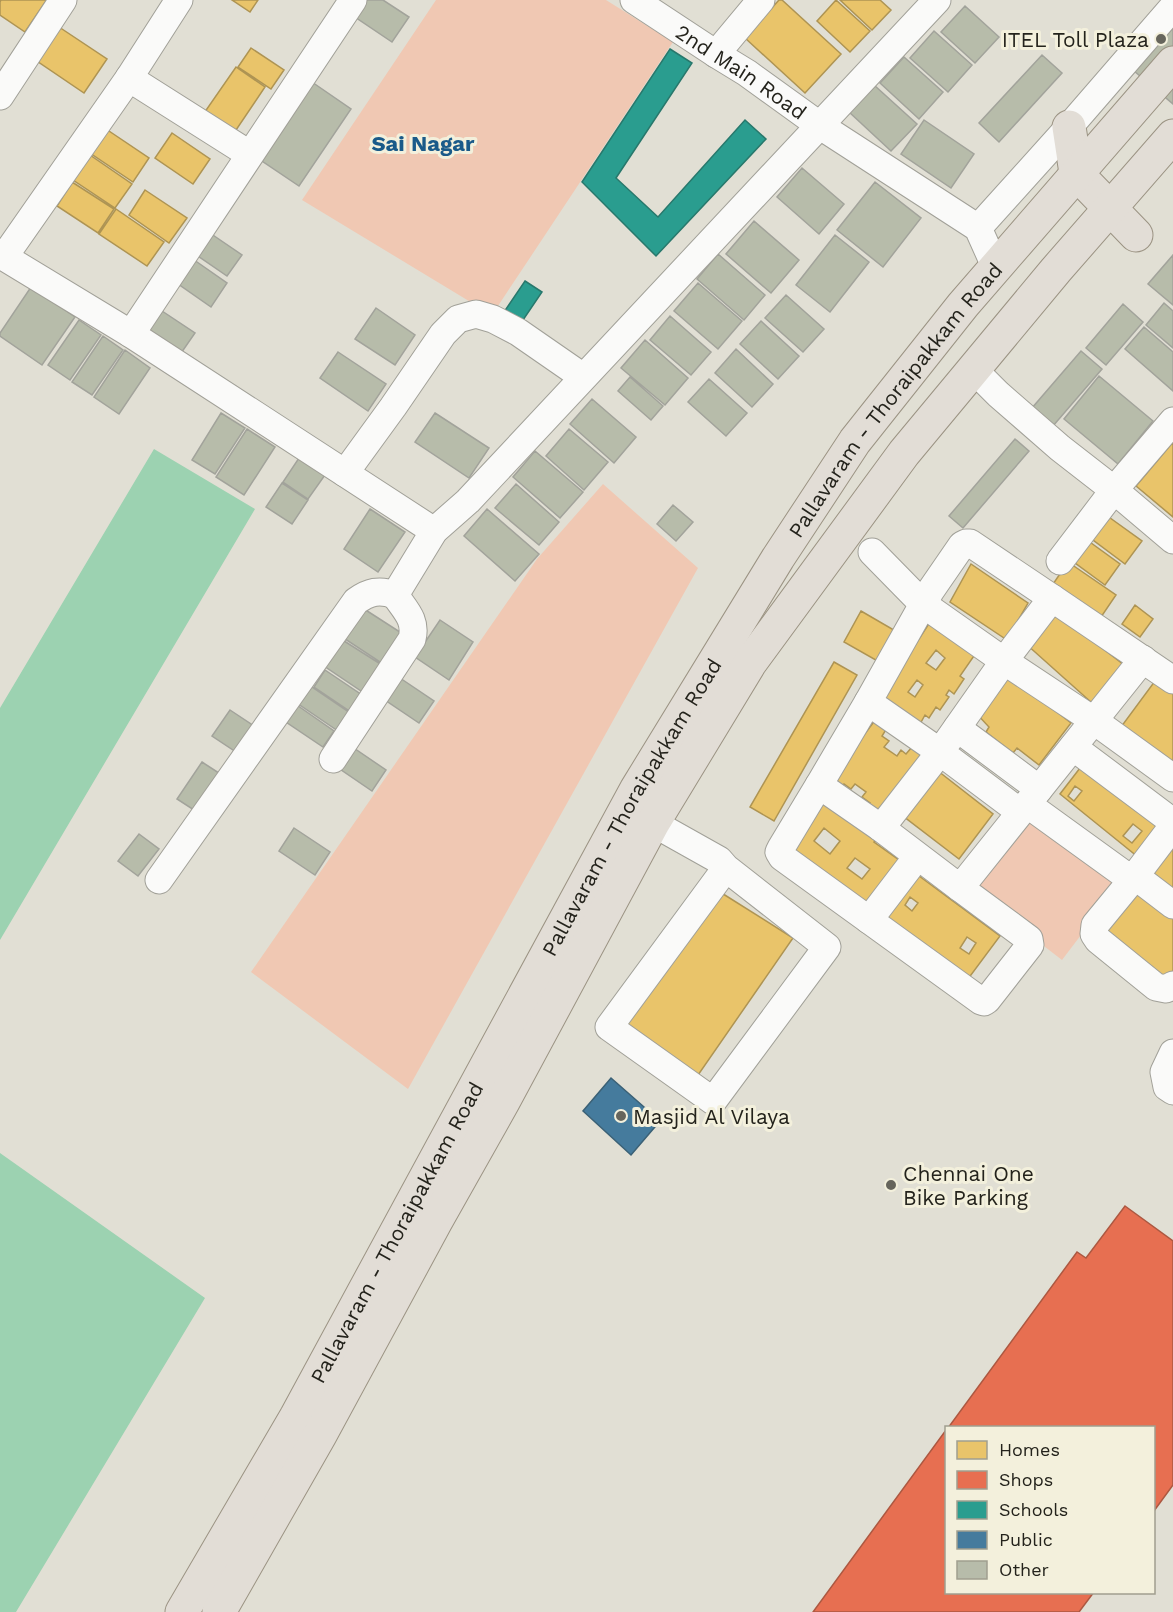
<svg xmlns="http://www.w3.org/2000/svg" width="1173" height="1612" font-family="'Work Sans',sans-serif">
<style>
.green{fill:#f0c8b3}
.water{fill:#9cd2b1}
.homes{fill:#e9c46a;stroke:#ae9453;stroke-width:1.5;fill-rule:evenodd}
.shops{fill:#e76f51;stroke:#ac5841;stroke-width:1.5}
.schools{fill:#2a9d8f;stroke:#28786c;stroke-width:1.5}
.public{fill:#457b9d;stroke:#3b6176;stroke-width:1.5}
.building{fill:#b7bcaa;stroke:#a2a39b;stroke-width:1.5}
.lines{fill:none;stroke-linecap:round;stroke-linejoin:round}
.minor-casing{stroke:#a1a098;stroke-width:29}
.major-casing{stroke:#9b9383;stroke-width:35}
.minor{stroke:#fafaf9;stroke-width:27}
.major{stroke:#e2ddd6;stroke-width:33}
.poi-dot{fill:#66655c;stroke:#f3f0dc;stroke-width:2}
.labels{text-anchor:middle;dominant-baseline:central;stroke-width:6;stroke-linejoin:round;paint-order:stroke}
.poi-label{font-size:21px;fill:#24231c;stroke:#f3f0dc;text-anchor:start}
.street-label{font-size:21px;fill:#24231c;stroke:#f3f0dc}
.neighbourhood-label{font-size:22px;font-weight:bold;fill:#1a5a89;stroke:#f3f0dc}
</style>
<rect width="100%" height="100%" fill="#e1dfd4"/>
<path class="green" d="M436,0H606L673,42L492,315L302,200Z
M603,484L698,568L408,1089L251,972L537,559Z
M1028,814L1119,885L1062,960L970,889Z"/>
<path class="water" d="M154,449L255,509L0,940V708Z
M0,1153L205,1298L16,1612H0Z"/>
<path class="homes" d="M1,0H45L46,1L25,32L0,15V2Z
M232,0H258L250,12Z
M779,0H782L841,54L805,93L745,38Z
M836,0L870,31L850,52L817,21Z
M840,0H880L891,10L872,30Z
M53,23L107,59L84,93L31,57Z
M251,48L284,70L271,89L238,67Z
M236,67L265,87L232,136L202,116Z
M103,127L149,158L133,182L87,151Z
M172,133L210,159L193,184L155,158Z
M87,153L132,184L115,208L70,178Z
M72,182L114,209L98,233L57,206Z
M145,190L187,218L169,243L129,215Z
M116,209L164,242L147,266L99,234Z
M1173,442V517L1136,486Z
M1106,515L1142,541L1125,564L1089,537Z
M1087,540L1120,564L1105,585L1071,560Z
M1068,562L1116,595L1099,620L1051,587Z
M971,564L1028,603L1007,640L950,602Z
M1135,605L1153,619L1140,637L1122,624Z
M1053,610L1124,665L1092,703L1026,644Z
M861,611L899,633L881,663L844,642Z
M930,622L976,653L960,676L964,679L954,694L949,690L946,695L949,697L940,710L936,707L929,718L925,715L920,724L885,703L887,699L877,692L915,645ZM936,650L945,658L936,670L926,663ZM917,680L923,685L915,697L908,692Z
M834,662L857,675L774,821L750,807Z
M1003,670L1071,723L1039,765L1017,748L1013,753L986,732L989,727L975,712Z
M1155,681L1173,694V773L1118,731Z
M876,719L887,728L882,736L889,741L884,747L897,756L901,750L906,754L912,747L922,754L875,816L866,809L870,803L862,797L866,792L855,784L851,789L844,784L840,788L830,780Z
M1080,768L1164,828L1138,857L1060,794ZM1075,786L1082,791L1074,801L1068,796ZM1133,824L1142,831L1132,843L1123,836Z
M938,771L993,814L959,859L903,816Z
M822,802L877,838L874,842L899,860L864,910L783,849ZM824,828L840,841L830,854L814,841ZM855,858L870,869L862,879L847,868Z
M1173,835V890L1150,870Z
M915,873L1000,936L965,983L882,918ZM910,897L918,903L912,911L905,905ZM967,937L976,943L969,954L960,948Z
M1133,884L1173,915V979L1166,988L1095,932Z
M720,892L793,938L696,1078L620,1025Z"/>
<path class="shops" d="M1125,1206L1173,1241V1485L1154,1511V1428H948L1077,1252L1086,1258Z
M946,1430V1592H1094L1079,1612H813Z"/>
<path class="schools" d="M670,49L692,63L616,178L658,217L745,120L766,139L656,256L582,182Z
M525,281L542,292L521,323L504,312Z"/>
<path class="public" d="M611,1078L660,1121L631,1155L583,1111Z"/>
<path class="building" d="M358,0H383L409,17L392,42L349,13Z
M965,6L999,37L975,63L941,32Z
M1173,14V104L1127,65Z
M934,31L972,65L948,92L910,58Z
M1042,55L1062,73L999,142L979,123Z
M904,57L943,92L919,119L880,83Z
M309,80L351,109L299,186L256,157Z
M874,85L917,124L891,151L849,112Z
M924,120L974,154L951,188L901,154Z
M802,168L844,204L819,234L777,197Z
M875,182L921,218L883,267L837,230Z
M754,221L799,260L771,293L726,254Z
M207,231L242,255L227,276L192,252Z
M835,235L869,262L830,312L796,285Z
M718,254L765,295L744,320L697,279Z
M187,255L227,283L211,307L171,279Z
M1173,255V305L1148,284Z
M698,283L742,321L718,349L674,311Z
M31,287L75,317L42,365L0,336V333Z
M786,295L824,329L803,352L765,318Z
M1164,303L1173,311V348L1146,325Z
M1123,304L1143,322L1106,365L1086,348Z
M153,305L195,333L177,359L136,331Z
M376,308L415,335L395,365L355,339Z
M670,316L711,352L691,375L650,340Z
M79,320L101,335L70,380L48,365Z
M761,321L799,356L778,379L740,344Z
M1144,327L1173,352V391L1125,349Z
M103,336L123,350L92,395L72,382Z
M645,340L688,378L665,405L621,368Z
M736,349L773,384L752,407L715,373Z
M125,350L150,368L119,414L94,397Z
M1081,351L1102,369L1053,426L1032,408Z
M338,352L386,384L368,411L320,378Z
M1099,376L1153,421L1118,464L1064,419Z
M630,377L663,406L651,420L618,391Z
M709,379L747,413L726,436L688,402Z
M592,399L636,437L614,463L570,424Z
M221,413L245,428L215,474L192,460Z
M435,413L489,448L469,478L415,442Z
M247,429L275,447L244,495L216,477Z
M569,429L608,462L584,490L546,456Z
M1015,439L1029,451L963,528L949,516Z
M535,451L583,492L560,518L513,477Z
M299,458L325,475L308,499L283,482Z
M282,483L308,500L292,524L266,507Z
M516,484L559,522L539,545L495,508Z
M673,505L693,522L676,541L657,524Z
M370,509L405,532L378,572L344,549Z
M487,509L539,554L515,581L464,536Z
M361,607L403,634L383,664L342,637Z
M440,620L473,642L449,680L415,657Z
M341,639L382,665L364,693L324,666Z
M325,670L362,695L351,712L314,687Z
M397,676L434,701L419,723L382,698Z
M303,681L350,713L338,731L291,699Z
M291,701L334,731L323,747L280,718Z
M230,710L254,726L236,752L212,736Z
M348,744L386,770L372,791L334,765Z
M202,762L222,775L197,812L177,799Z
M294,828L330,852L315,875L279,851Z
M139,834L159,849L138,876L118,861Z"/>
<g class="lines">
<defs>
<g id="minor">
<path d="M179,0L129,78L4,257L131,334L434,531"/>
<path id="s1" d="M634,0L716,54L747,73L819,125L978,228L995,266"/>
<path d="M716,54L761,0"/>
<path d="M129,78L249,154"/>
<path d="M0,96L63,0"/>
<path d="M978,228L1069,127L1173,7"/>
<path d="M131,334L353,0"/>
<path d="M973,369L998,394L1060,448L1114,490L1173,540"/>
<path d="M345,473L393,407L443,334L458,319L476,314L493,319L518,332L583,377"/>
<path d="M872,552L923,604L1004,661L1093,720L1173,778"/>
<path d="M1060,561L1114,490L1173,421"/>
<path d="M1052,598L1173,680"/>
<path d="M957,728L1039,789"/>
<path d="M1073,747L1173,822"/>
<path d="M333,759L412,639C417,620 405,610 395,595"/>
<path d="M819,785L868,702"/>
<path d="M1027,804L1132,880L1173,826"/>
<path d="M1020,812L940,752L868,702L931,590L962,545L966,543H970L1052,598L1004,661L940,752L881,828L960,888L1143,659"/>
<path d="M653,823L719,860L726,868L609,1027L713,1101L827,947L726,868"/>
<path d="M917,857L869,920L981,1001L984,1002L987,1000L1030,945L1029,939L960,888"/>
<path d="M1135,876L1173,905"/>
<path d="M159,880L356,601C369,592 379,589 395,595L434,531L468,501L937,0"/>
<path d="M1132,880L1095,925L1094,934L1098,940L1156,987L1166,989L1173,985"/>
<path d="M869,920L782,857L779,852L781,848L819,785L881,828"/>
<path d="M1173,1053L1164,1072L1167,1087L1173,1091"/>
</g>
<g id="major">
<path d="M1069,127L1076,173L1136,235"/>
<path id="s2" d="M182,1612L296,1417L636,790L778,558L855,441L963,305L1173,63"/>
<path d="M219,1612L320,1435L436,1221L503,1102L653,823L750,663L904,453L1056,270L1173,136"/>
</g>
</defs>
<use href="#minor" class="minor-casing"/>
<use href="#major" class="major-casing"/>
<use href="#minor" class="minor"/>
<use href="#major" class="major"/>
</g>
<g class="poi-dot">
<circle cx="1161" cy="39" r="6"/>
<circle cx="621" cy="1116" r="6"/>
<circle cx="891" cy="1185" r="6"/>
</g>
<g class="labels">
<g class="poi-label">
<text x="1149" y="39" text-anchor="end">ITEL Toll Plaza</text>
<text x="633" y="1116">Masjid Al Vilaya</text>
<text x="903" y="1173">Chennai One<tspan x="903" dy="24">Bike Parking</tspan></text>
</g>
<g class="street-label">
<text stroke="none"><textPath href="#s1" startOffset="129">2nd Main Road</textPath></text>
<text stroke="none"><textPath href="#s2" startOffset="1408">Pallavaram - Thoraipakkam Road</textPath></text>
<text stroke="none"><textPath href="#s2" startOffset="922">Pallavaram - Thoraipakkam Road</textPath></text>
<text stroke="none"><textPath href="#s2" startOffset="436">Pallavaram - Thoraipakkam Road</textPath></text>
</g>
<g class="neighbourhood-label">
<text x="423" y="143">Sai Nagar</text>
</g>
</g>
<rect x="945" y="1426" width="210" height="168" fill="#f3f0dc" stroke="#a09e8f" stroke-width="1.5"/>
<rect x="957" y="1441" width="30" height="18" fill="#e9c46a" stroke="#a09e8f" stroke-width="1.5"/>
<text x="999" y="1456" font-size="18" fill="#24231c">Homes</text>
<rect x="957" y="1471" width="30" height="18" fill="#e76f51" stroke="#a09e8f" stroke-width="1.5"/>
<text x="999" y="1486" font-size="18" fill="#24231c">Shops</text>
<rect x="957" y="1501" width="30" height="18" fill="#2a9d8f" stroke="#a09e8f" stroke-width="1.5"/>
<text x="999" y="1516" font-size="18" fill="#24231c">Schools</text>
<rect x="957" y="1531" width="30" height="18" fill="#457b9d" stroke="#a09e8f" stroke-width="1.5"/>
<text x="999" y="1546" font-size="18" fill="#24231c">Public</text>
<rect x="957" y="1561" width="30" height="18" fill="#b7bcaa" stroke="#a09e8f" stroke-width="1.5"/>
<text x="999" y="1576" font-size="18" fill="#24231c">Other</text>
</svg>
